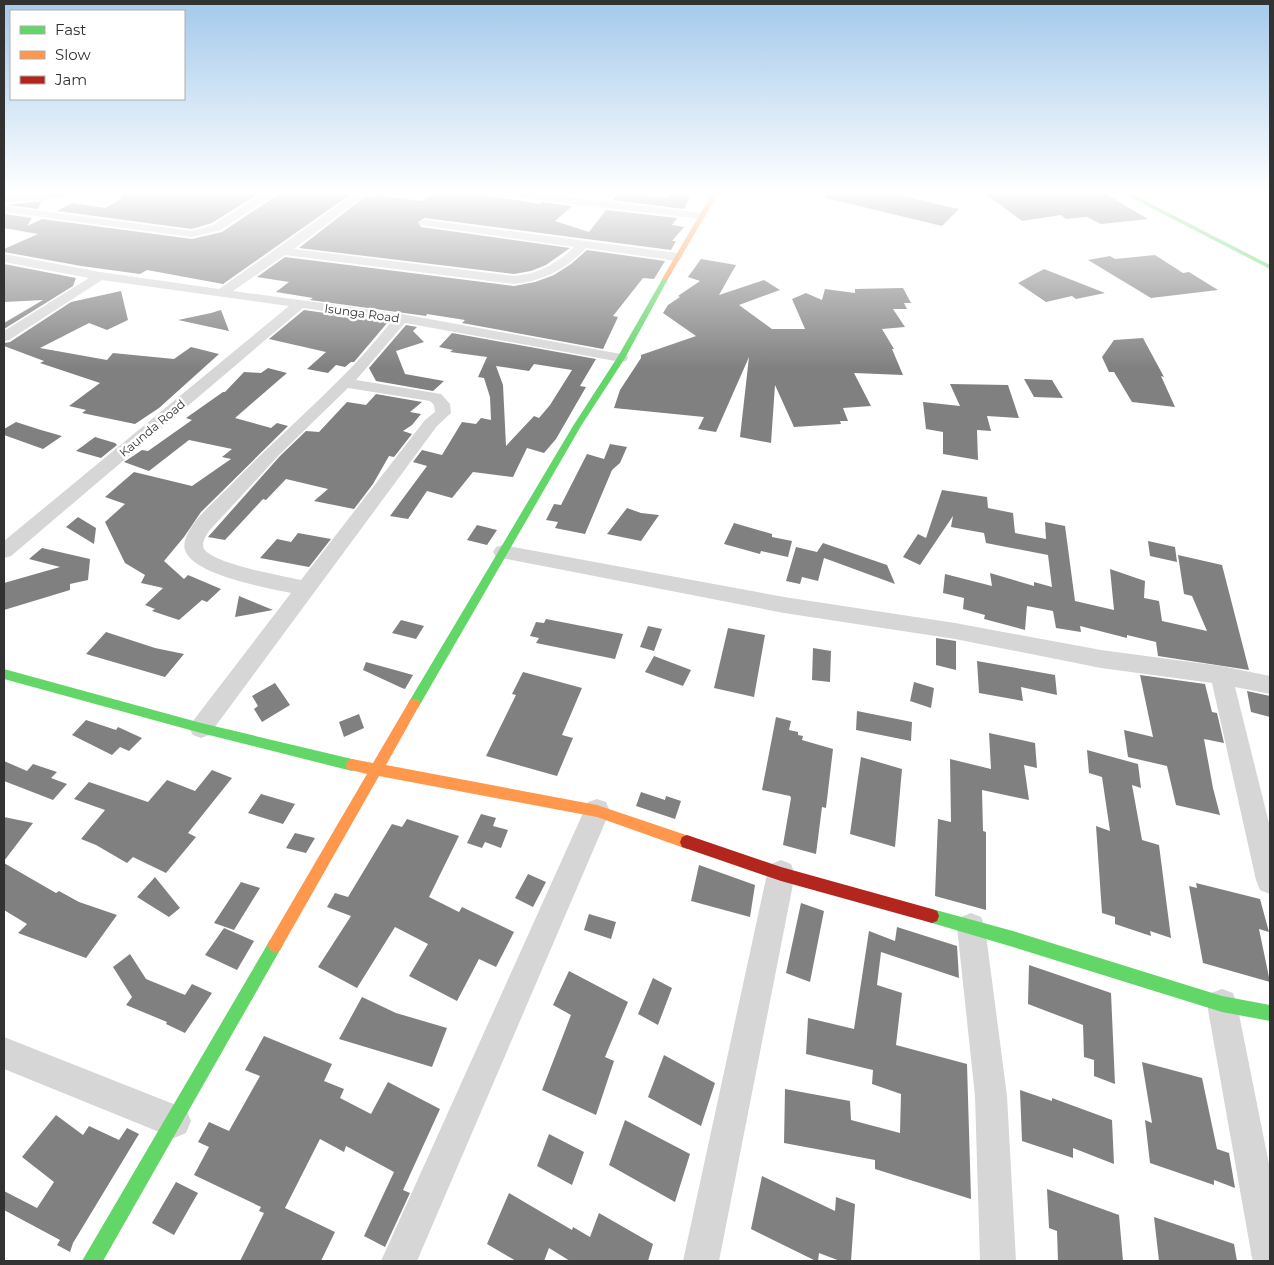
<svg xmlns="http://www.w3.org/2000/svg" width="1274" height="1265" font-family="Montserrat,sans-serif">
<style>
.building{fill:#808080;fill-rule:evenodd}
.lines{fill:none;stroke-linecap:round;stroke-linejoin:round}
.street{fill:#d6d6d6;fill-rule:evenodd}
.fast{fill:#63d668;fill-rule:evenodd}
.slow{fill:#ff974d;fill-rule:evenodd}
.jam{fill:#b3261e;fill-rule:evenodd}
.labels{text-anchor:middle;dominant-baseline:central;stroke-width:5;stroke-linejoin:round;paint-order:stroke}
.far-street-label{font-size:12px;fill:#323232;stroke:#fff}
</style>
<rect width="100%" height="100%" fill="#fff"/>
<path class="building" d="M122,192H261L212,223L192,229L57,211L72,203L105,208L121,199Z
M294,192L351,194L223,284L147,270L140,274L81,266L4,252V249L38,234L4,228V214L32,218L27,226L42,219L192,239L222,232L279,194L289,195Z
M436,192H461L541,204V202L572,206L555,221L589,232L606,210L677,218L672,225L684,227L672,241H676L671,250L425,218L418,222L421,227L570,248L546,265L531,271L514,274L299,248L366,196L373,197L376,195L422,201Z
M671,192L691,195L684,209L613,200L619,193L666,198Z
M827,192H886L959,209L942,226L826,198Z
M983,192H1102L1148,219L1101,224L1087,217L1066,219L1061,215L1022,221Z
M42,201L38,209L7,205Z
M587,250L665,261L654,279L643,278L613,316L618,317L603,349L462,323L465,320L427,314L426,316L310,300L313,298L276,292L289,282L257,277L285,257L514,286L535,282L554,275L571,264Z
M1155,255L1183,273L1189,272L1218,290L1151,298L1088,260L1110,256L1115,259Z
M701,259L736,265L719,295L764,280L780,290L739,305L772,329H805L792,299L806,293L822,300L825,289L855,293V289L903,288L911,303H904L907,309H893L905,327L882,329L894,349H892L903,375L854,373L871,406L843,408L848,421H840L841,424L794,427L775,385L771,443L740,437L749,357L716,432L698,429L704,417L614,408L620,390L641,358V355L696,336L663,313L668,305L680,297L678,296L700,281L688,277Z
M4,264L76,278L73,286L4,329V323L43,300L4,302Z
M1044,269L1105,293L1076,299L1072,296L1046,302L1018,283Z
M121,291L128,320L107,330L89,323L40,348L107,360L113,353L174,359L191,347L219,354L159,408L135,424L82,413L86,410L69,406L100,383L40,363L44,361L4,346V343L10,342L71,302Z
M221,310L229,331L178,320L211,313Z
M304,310L388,322L354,362H351L345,367L336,365L328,373L307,369L326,352L269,339Z
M406,325L417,327L413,331L424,342L396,351L405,374L444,381L433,391L376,381L369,368Z
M452,333L596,359L580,386L586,387L556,439L544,453L527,448L513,477L473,472L452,498L427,491L408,519L390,516L427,466L413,462L422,450L442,455L462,422L476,424L481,418L491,420L490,397L484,378L478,377L487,357L450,352L453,350L439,347ZM534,364L572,370L550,405L539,418L534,416L506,446L503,385L496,366L529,371Z
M1143,338L1164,377L1161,376L1175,407L1132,402L1114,372H1109L1102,357L1114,340Z
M268,368L287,373L235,418L271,428L277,423L288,426L201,512L184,537L164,561L184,579L188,575L221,589L207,602L202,600L179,620L152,611L155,609L145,605L163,588L141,583L145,575L125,563L105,522L125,504L105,497L134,472L192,486L231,459L222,457L232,449L189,440L149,471L124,462L142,450L148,451L192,420L186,418L223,392H225L244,372L261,373Z
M1024,379L1052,380L1063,398L1034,397Z
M950,384L1008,385L1019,418L987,416L991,431L977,430L978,460L943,454V432L926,429L923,402L960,406Z
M376,394L422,402L410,412L421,414L412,425L403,431L412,434L394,457L389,456L373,484L354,509L314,501L328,489L286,479L266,500L263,499L225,540L208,537L280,456L306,431L319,432L347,402L366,405Z
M16,422L41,430L62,436L43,449L4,435V429Z
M95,437L115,443L117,445L101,458L76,451Z
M610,444L627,447L620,463L612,470L585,534L555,528L558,522L546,520L554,504L561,505L587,454L604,459Z
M942,490L987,497L988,508L1013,513L1015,533L1046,539L1045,522L1065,526L1075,601L1114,610L1110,569L1145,581L1144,598L1159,601L1162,621L1207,631L1192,596L1184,594L1178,555L1222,565L1249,670L1158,656L1156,642L1127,635V638L1080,626L1081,632L1056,628L1053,611L1027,606L1025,630L984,619L985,615L963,609L964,598L943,593L945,574L992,586L990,573L1034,586V582L1052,587L1048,555L986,543L984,533L951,527L953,516L920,565L903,557L918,534L926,538Z
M627,508L641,513L659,515L641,541L607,534Z
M78,517L96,528L94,544L66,527Z
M734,523L772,534V537L792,541L788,557L761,551L760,554L724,544Z
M477,525L497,530L487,545L467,540Z
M298,533L331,539L309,567L260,558L277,539L291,542Z
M1148,541L1175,547L1177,562L1150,556Z
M823,543L887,565L895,584L824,558L818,581L802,577L800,584L786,581L796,547L817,552Z
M42,548L90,559L88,580L70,584V590L4,610V583L60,567L29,559Z
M239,596L273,610L235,617Z
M546,619L623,634L615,659L536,643L539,638L530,636L536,622L544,623Z
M401,620L424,626L416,639L392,633Z
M648,626L662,629L654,651L640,647Z
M728,628L765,635L754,697L714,688Z
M106,632L155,648L184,654L165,677L86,654Z
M936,638L956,641V670L936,665Z
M813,648L831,651L830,682L812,680Z
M654,656L691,670L683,686L645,672Z
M977,661L1055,675L1057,695L1021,687L1023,701L979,693Z
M366,662L413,675L405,689L402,688L363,670Z
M523,672L582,688L562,735L573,738L557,776L486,756L516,695L512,694Z
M1140,675L1205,684L1212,712L1217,713L1224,743L1204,739L1213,788L1220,815L1176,805L1167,766L1128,757L1124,730L1153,737Z
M914,682L934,688L931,708L910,701Z
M275,683L290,705L262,722L254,709L258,706L252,696Z
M1247,691L1270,696V717L1251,712Z
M857,711L912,722L911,741L856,730Z
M359,714L364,728L344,737L339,722Z
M776,717L791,721L789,730L798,732V735L803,736L802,740L833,749L826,808L822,807L816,854L783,845L791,798L790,796L762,790Z
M86,720L116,730L118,727L142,738L129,751L120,747L112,755L72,735Z
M989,733L1035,743L1037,768L1024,765L1029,800L982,790L983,831L986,832V910L935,896L938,819L951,822L950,759L991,769Z
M1087,750L1138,764L1141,788L1132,785L1142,840L1159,845L1171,938L1150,931L1151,936L1115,924V917L1102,913L1096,826L1110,831L1102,777L1089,773Z
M861,757L902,769L895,847L850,834Z
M4,761L27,771L33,764L57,772L51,778L67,784L53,800L4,781Z
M212,770L232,778L188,833L196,837L166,873L133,857L127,863L96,845L81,839L105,810L74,799L89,782L148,802L167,780L195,791Z
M641,792L665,800L666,796L681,801L675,819L636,806Z
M261,794L295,804L283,824L248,813Z
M481,814L496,818L493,826L508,830L501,848L485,842L482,848L467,843Z
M4,817L33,823L4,861Z
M407,819L459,836L429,897L459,912L462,907L514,932L496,967L479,959L457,1001L409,976L428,944L395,927L357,988L318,967L351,916L327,907L335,893L348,897L392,824L402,827Z
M295,833L315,838L306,853L286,848Z
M4,863L56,893L59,891L79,902L117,915L86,958L18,933L27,924L4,910Z
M699,865L755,885L750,917L691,901Z
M528,874L546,882L533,907L515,898Z
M155,877L180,908L169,917L137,897Z
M241,882L260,888L234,930L214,923Z
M1196,883L1260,899L1269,932L1259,929L1270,982L1203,963L1189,886L1197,888Z
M801,903L824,911L810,982L786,973Z
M589,914L616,922L611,939L584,930Z
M897,927L957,946L959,978L881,952L877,985L902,993L896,1045L967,1064L971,1199L875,1169V1160L784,1143L785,1089L850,1101L851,1120L900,1133L901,1094L872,1084L873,1070L806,1054L808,1018L854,1029L869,931L895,941Z
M224,928L254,941L237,970L205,955Z
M130,954L146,979L185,995L192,984L212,993L185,1033L166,1024L167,1022L126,1005L132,997L113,967Z
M1029,965L1111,993L1115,1084L1094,1076V1060L1084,1057L1083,1025L1028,1004Z
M569,971L628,1002L605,1057L614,1061L596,1115L542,1090L571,1015L553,1005Z
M653,978L672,988L658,1025L638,1014Z
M362,997L396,1013L447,1028L432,1067L339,1039Z
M264,1036L332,1064L324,1081L344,1089L340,1098L371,1114L388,1082L440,1109L403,1190L410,1193L385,1247L364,1236L394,1172L346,1146L344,1152L320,1139L285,1208L335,1232L321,1261H240L264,1213L259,1211L261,1207L194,1175L209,1147L198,1142L209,1122L229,1131L260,1076L245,1070Z
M664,1055L715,1083L701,1126L648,1097Z
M1142,1062L1202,1078L1217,1149L1229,1153L1235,1188L1214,1180V1185L1150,1163L1145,1120L1152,1123Z
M1020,1090L1052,1101V1098L1112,1120L1114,1164L1073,1148V1158L1022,1141Z
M56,1115L83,1135L89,1126L119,1140L127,1128L139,1134L73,1243L70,1252L57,1245L60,1240L4,1210V1191L37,1208L54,1182L22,1157Z
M625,1120L690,1154L675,1202L609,1165Z
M549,1134L584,1152L572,1185L537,1166Z
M762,1176L835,1211L836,1197L855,1204L851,1261H840L819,1253L818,1261H816L751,1229Z
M176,1182L198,1193L174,1235L152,1223Z
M1047,1189L1119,1215L1123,1261H1058L1057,1231L1049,1228Z
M509,1193L572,1230L573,1227L590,1237L599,1213L653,1244L648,1261H570L549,1248L544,1261H516L487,1244Z
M1154,1217L1234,1244L1237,1261H1159Z"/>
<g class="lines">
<path class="street" d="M52,192H94L89,195L4,203V197Z
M265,192H278L221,230L192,237L4,212V206L192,231L213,225Z
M357,192H369L294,249L514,276C538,274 557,264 574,247L421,225L419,223L421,221L425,220L677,253L683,257L677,261L586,248C565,270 543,281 514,284L285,255L233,291L402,314L621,354L626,355L628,358L626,361L621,362L405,323L356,380L441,394L450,404L451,413L437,426L209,735L201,738L193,735L189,728L193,721L291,593C267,588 193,575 185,550C182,540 190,529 195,522C204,510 216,500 227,489C263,451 302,417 339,380C358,362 375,341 392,321L303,308L11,556L4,558V541L289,306L102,280L9,340L4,341V331L89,278L4,262V254L100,272L219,289ZM348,388L430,401L434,405L435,412L425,420L301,580C283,576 214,564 204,549C201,543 206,536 209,531L279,455Z
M493,192H528L702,213L708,216L702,219L498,195Z
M503,545L784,597L955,623L1101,650L1221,666L1270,676V694L1235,687L1270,827V894L1260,890L1256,880L1212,683L1101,668L955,639L784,613L496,557L493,552L496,547Z
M597,799L606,802L610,811L417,1261H381L588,802Z
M781,860L791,864L795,874L719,1261H683L767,874L771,864Z
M971,913L981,917L985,927L1007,1096L1016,1261H980L975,1096L957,927L961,917Z
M1222,989L1233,993L1237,1004L1270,1169V1261H1253L1252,1258L1207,1004L1211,993Z
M4,1037L186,1109L191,1121L186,1133L174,1138L4,1069Z"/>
<path class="fast" d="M1120,192H1128L1270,265V269Z
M663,278L668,279L625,358L581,426L418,708L414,709L410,708L408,704L410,700L573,426L617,358Z
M4,669L201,723L352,759L357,761L358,765L357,769L352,771L201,733L4,679Z
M932,909L1013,931L1222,996L1270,1005V1021L1222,1012L1013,947L932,923L927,921L925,916L927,911Z
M275,937L280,940L283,945L280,950L103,1261H82L270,940Z"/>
<path class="slow" d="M713,192H719L668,279L663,280L662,279Z
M414,699L418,700L420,704L386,765L597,805L692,837L694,842L692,847L687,849L597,817L379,776L280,950L275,953L270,950L267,945L270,940L367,774L347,769L346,765L347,761L352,759L373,763L410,700Z"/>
<path class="jam" d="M687,835L781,867L932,909L937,911L939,916L937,921L932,923L781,881L682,847L680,842L682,837Z"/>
</g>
<linearGradient id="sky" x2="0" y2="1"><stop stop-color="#a3c9eb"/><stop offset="0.52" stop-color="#fff"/><stop offset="1" stop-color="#fff" stop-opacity="0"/></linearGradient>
<rect width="1274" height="369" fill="url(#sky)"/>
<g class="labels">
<g class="far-street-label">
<text transform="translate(362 313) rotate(8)">Isunga Road</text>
<text transform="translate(152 428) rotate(-40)">Kaunda Road</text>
</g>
</g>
<rect width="1274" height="1265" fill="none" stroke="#323232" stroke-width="10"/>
<rect x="10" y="10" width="175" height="90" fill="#ffffff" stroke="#adadad"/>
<rect x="20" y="26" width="25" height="8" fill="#63d668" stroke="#adadad"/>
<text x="55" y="35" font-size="15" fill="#323232">Fast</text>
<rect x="20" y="51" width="25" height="8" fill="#ff974d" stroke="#adadad"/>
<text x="55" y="60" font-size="15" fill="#323232">Slow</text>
<rect x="20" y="76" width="25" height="8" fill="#b3261e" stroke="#adadad"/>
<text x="55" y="85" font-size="15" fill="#323232">Jam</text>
</svg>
